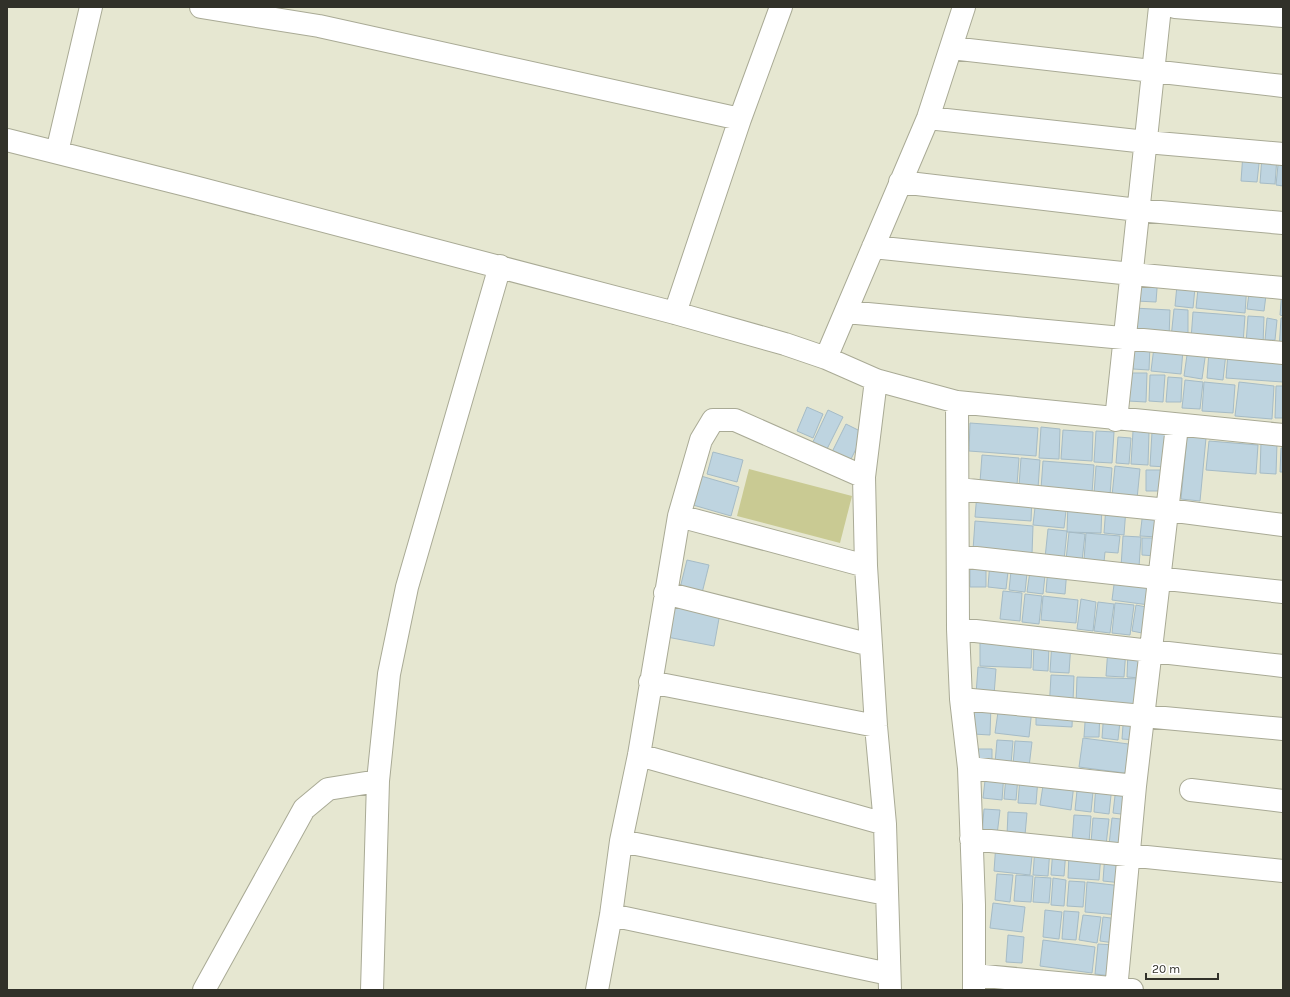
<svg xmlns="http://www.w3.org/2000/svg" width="1290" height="997" font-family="Karla,sans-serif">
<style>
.green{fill:#c9ca93}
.building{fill:#bed4e0;stroke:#a5bbc6}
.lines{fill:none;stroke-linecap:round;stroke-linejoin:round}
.minor-casing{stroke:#a9aa95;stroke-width:24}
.minor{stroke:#fff;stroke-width:22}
</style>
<rect width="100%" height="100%" fill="#e6e7d1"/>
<path class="green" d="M749,469L852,496L840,543L737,516Z"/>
<path class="building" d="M1243,153L1260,155L1257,182L1241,181Z
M1279,155L1283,156V186L1276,185Z
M1262,156L1277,157L1275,184L1260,183Z
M1138,273L1158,275L1156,302L1136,301Z
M1178,275L1196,278L1193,308L1175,306Z
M1199,279L1247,284L1245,313L1196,308Z
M1250,285L1267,287L1264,311L1247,309Z
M1282,289H1283V316L1280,315Z
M1134,308L1170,310L1169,337L1133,335Z
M1174,309L1188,310V340L1171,338Z
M1193,312L1245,316L1243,343L1191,339Z
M1248,316L1264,317L1263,345L1246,344Z
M1267,318L1277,320L1275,340H1265Z
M1281,318H1283V351L1279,350Z
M1134,344L1150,345L1149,370L1133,369Z
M1154,347L1183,350L1181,374L1151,371Z
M1188,348L1206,351L1202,379L1184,376Z
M1209,351L1226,353L1223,380L1207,378Z
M1228,353L1283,358V382L1226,378Z
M1130,373H1147L1146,402L1128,401Z
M1150,375H1165L1163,402L1149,401Z
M1168,377L1182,378L1181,402H1166Z
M1185,380L1203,382L1200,409L1182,408Z
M1204,382L1235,385L1233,413L1202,411Z
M1239,382L1274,386L1272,419L1235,416Z
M1276,386H1283V418H1275Z
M807,407L823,414L813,438L797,431Z
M828,410L843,417L826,451L812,444Z
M970,423L1038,428L1036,456L969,451Z
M846,424L864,433L850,461L832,452Z
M1041,427L1060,429L1059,459L1039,458Z
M1063,430L1093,432L1092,461L1061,459Z
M1096,431L1114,432L1112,463L1094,462Z
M1133,431L1149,432L1148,465L1131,464Z
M1152,432L1169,433L1167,467L1150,466Z
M1187,436L1206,438L1200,501L1181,499Z
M1118,437L1131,438L1129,464L1116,463Z
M1209,441L1258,445L1256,474L1206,470Z
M1261,442L1277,443L1276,474L1260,473Z
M1281,448H1283V472H1280Z
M713,452L743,460L737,482L707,474Z
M982,455L1019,458L1017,485L980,482Z
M1021,458L1040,460L1038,488L1019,486Z
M1043,461L1094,465L1092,493L1041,489Z
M1096,466L1112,468L1110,495L1094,494Z
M1115,466L1140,469L1137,499L1112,496Z
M1146,470H1164V491H1146Z
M701,476L739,487L731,516L693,505Z
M977,493L1032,497L1031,521L975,517Z
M1036,499L1067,502L1064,528L1033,525Z
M1068,503L1102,505L1101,533L1067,532Z
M1106,506L1126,508L1124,535L1104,533Z
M1143,511L1160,512L1158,537L1140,536Z
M975,521L1033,526L1032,554L973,550Z
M1048,529L1067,531L1064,560L1045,558Z
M1069,532L1085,534L1082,561L1066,560Z
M1086,533L1120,536L1118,553L1105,552L1104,562L1084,560Z
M1123,536L1141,537L1139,567H1121Z
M1142,538H1157L1156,556L1142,555Z
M687,560L709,565L701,597L679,592Z
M970,560H986V587H970Z
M990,561L1009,563L1006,589L988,587Z
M1012,562L1028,564L1025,592L1009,590Z
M1031,564L1046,566L1043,594L1027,592Z
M1048,567L1067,569L1065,594L1046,592Z
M1115,577L1152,581L1149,605L1112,600Z
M1003,591L1022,593L1020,621L1000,619Z
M1025,594L1042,596L1039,624L1022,622Z
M1043,596L1078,600L1076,623L1041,620Z
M1081,599L1096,602L1093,631L1077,629Z
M1098,602L1114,604L1110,633L1094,631Z
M1115,603L1134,605L1130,635L1112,633Z
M673,604L720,613L714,646L667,637Z
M1136,605L1151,608L1147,634L1132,631Z
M980,641L1032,644L1031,668L980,666Z
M1052,641L1071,643L1069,673L1050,672Z
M1034,644L1049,645L1048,671L1033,670Z
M1108,648L1126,649L1124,677L1106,676Z
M1128,650L1142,651L1141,678L1127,677Z
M978,667L996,669L994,695L976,694Z
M1051,675L1074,676L1072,727L1036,725V710L1049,711Z
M1077,677L1142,679V709L1076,706Z
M974,704H991L990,735L973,734Z
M999,705L1032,709L1029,737L995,733Z
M1086,708L1100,709L1099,737H1084Z
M1104,710L1121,712L1118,740L1102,738Z
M1124,711L1138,712L1136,740L1122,739Z
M1083,738L1136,745L1132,774L1079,767Z
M997,740L1013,741L1011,764L995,763Z
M1015,741L1032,742L1029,767L1013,765Z
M977,749H992V763H977Z
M986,772L1004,773L1002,800L983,798Z
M1006,776L1018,777L1016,800L1004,799Z
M1020,777L1038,778L1036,804L1018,803Z
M1044,779L1074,784L1071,810L1040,805Z
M1078,781L1094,782L1091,812L1075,810Z
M1096,784L1112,786L1109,814L1094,812Z
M1116,787L1130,788L1128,815L1113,813Z
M984,809L1000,810L997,835L982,833Z
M1008,812L1027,813L1025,835H1007Z
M1074,815L1091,816L1089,842L1072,841Z
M1093,818L1109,819L1106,845L1091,843Z
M1112,818L1129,820L1127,847L1109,845Z
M996,843L1033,847L1030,875L994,871Z
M1035,847L1050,849L1048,876L1033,875Z
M1053,848L1066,850L1064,876L1051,875Z
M1069,853L1101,854L1099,880L1068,878Z
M1105,853L1124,854L1122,883L1103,881Z
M997,874L1013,875L1010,902L995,900Z
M1016,875L1033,876L1031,902L1014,901Z
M1035,877L1051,878L1049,903L1033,902Z
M1053,878L1066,880L1064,906L1051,905Z
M1069,881L1085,882L1083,907L1067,906Z
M1087,882L1122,886L1119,915L1085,912Z
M993,903L1025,907L1022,932L990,928Z
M1045,910L1062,912L1059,939L1043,937Z
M1064,911L1079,912L1076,940L1062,939Z
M1083,915L1101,917L1097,943L1079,940Z
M1103,917L1118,919L1114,943L1100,941Z
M1008,935L1024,937L1022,963L1006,962Z
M1043,940L1095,947L1092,973L1040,966Z
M1098,944L1114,945L1111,976L1095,974Z"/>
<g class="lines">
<defs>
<path id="minor" d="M201,7L319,26L740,119
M1175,7L1283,16
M951,48L1283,86
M928,118L1146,142L1283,154
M7,140L194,187L675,313L785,344L826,358L876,380L957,402L1283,435
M57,152L91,7
M900,182L1138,210L1283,223
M873,247L1132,274L1283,288
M846,312L1283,353
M675,313L740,119L781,7
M826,358L928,118L964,7
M876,380L864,477L866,566L876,726L885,824L890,990
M957,402L958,629L961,699L969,768L974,905V990
M1116,420L1160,7
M958,489L1168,510L1283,525
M679,516L866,566
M958,556L1283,592
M665,593L871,645
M958,629L1283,666
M650,682L876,726
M961,699L1283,729
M639,755L885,824
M969,768L1135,786
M1191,790L1283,801
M971,839L1283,871
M621,841L886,894
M611,915L889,974
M974,975L1132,990
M204,990L304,809L328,789L378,781
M372,990L378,781L389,674L407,587L500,266
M597,990L611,915L621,841L639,755L679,516L701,440L713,420H735L864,477
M1116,990L1135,786L1177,426"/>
</defs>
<use href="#minor" class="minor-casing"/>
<use href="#minor" class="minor"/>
</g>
<rect width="1290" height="997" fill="none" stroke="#313129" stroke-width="16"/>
<path d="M1146 973v6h72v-6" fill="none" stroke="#313129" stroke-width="2"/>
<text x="1152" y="973" font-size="12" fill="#313129" stroke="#ffffff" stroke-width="3" paint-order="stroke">20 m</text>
</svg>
